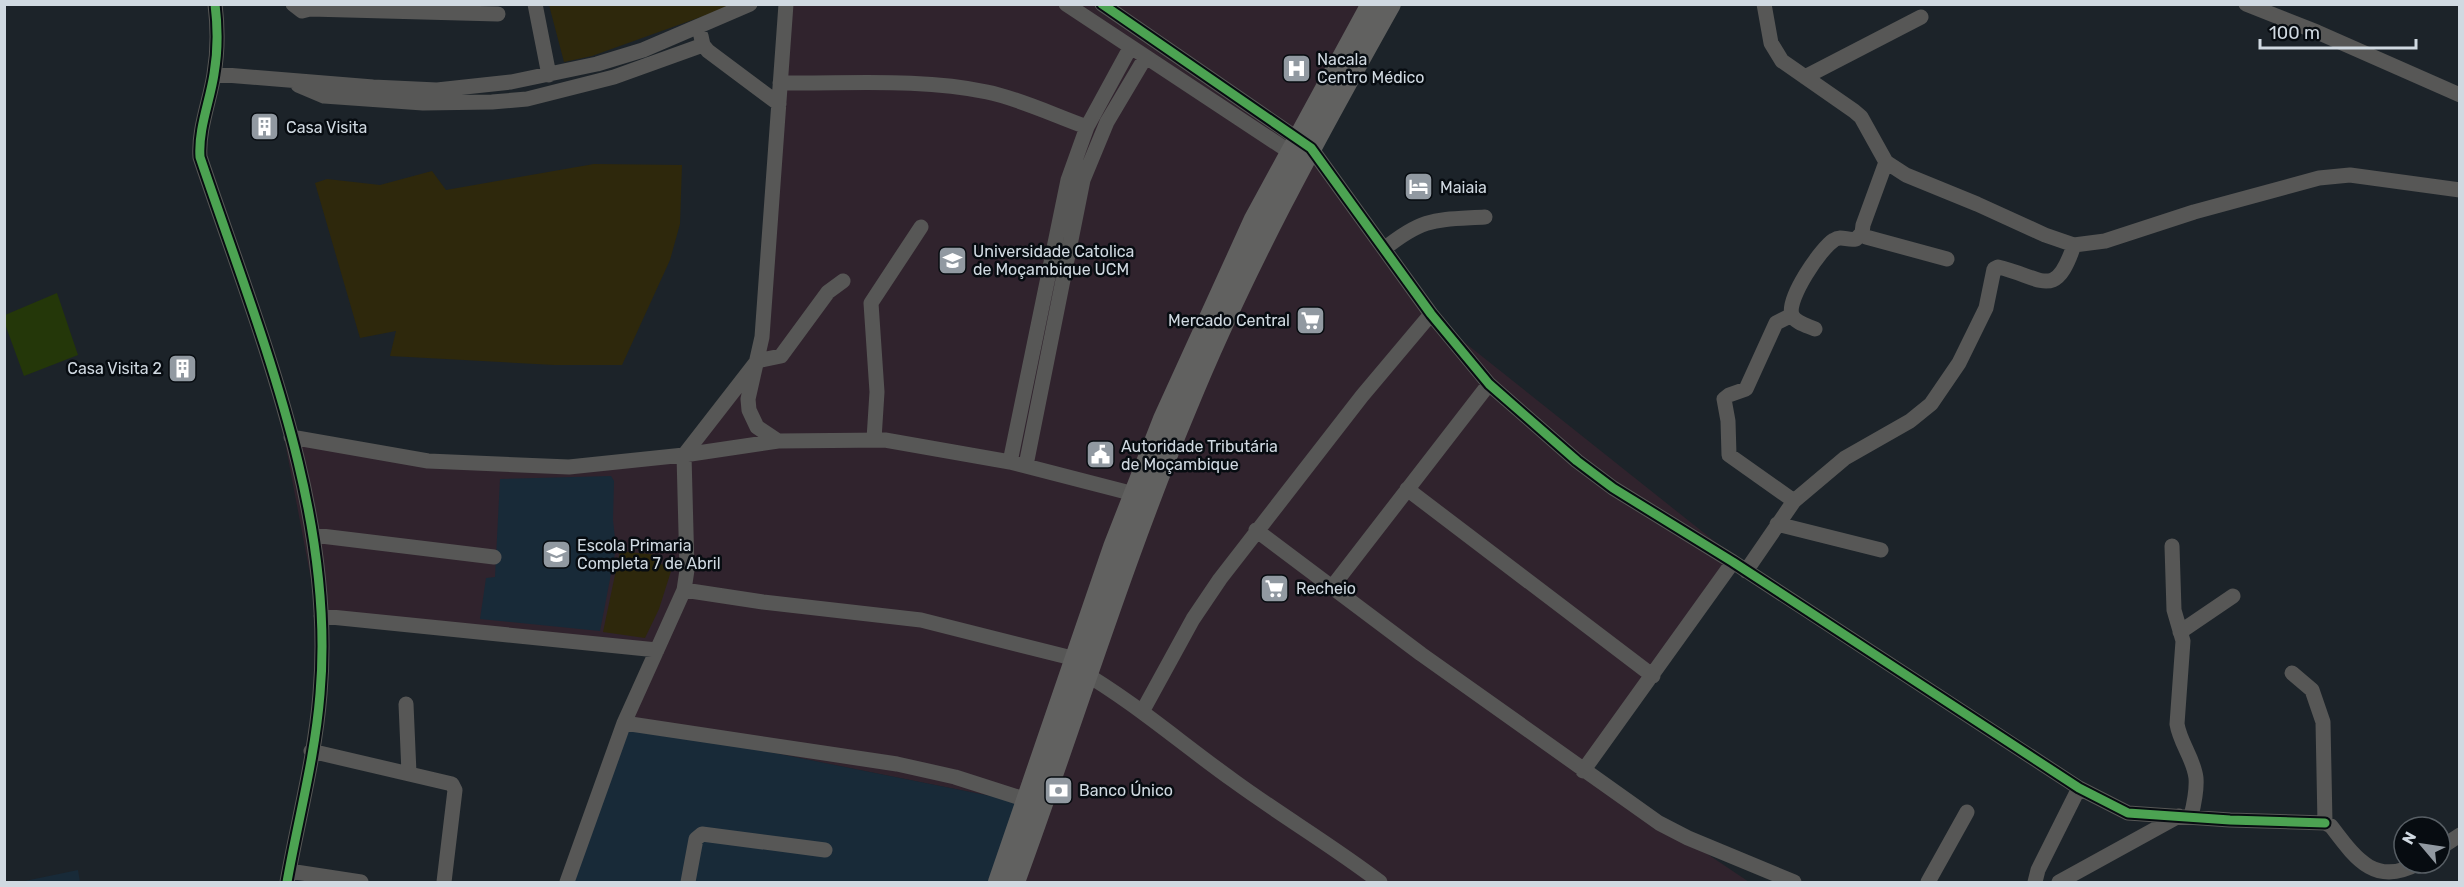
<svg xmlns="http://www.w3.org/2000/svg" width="2464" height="887" font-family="Rubik,sans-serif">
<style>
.commercial{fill:#30232d}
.built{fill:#182a38}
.green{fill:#243709}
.sand{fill:#2e280c}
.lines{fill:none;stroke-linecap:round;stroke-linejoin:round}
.minor{stroke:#575756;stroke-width:15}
.major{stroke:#616160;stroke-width:20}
.cycleway-casing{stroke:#070c11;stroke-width:13}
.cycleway{stroke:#4ca352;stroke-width:9}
.labels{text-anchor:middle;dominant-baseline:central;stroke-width:5;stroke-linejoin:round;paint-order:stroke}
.poi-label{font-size:16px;fill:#d0d9e1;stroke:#070c11;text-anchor:start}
</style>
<rect width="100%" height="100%" fill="#1c2329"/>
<path class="commercial" d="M782,5H1368L1296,131L1430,315L1738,560L1584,771L1749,882H1016L1026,803L628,724L656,652L318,616L284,437L426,463H686L760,361Z"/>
<path class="built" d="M611,476L614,481L613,520L616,548L600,631L480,619L486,578L495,577L500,479Z
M628,724L1026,803L997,882H573Z
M78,870L80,882H20Z"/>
<path class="green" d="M57,293L78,355L24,376L5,324V315Z"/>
<path class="sand" d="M549,5H734L592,56L564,62Z
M594,164L682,165L680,224L670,260L622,365H554L390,356L396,331L360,338L315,183L327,179L380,185L432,171L446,190Z
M620,551L657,555L658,563L672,568L659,609L645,638L603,632Z"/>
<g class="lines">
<path class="minor" d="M215,4C218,28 218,51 214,74C210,101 198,129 200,157C257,327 336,511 320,694C315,757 298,820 287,882
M293,4L302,11L310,9L314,4
M535,4L549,75
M1066,4L1299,158
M1102,4L1311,148L1431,314L1489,384L1577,461L1613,488L1733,562L2079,788L2128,813L2230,820L2325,823L2331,826C2356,859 2375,887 2419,863
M1764,4L1771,43L1782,61L1854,111L1861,117L1886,162L1906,175L1977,204L2045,235L2074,245L2105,241L2194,212L2319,178L2350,175L2460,190
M2246,4L2317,32L2460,95
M310,9L498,14
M701,36L703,45L708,51L779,104
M214,74L373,87L437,90L511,82L597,64L643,50L750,4
M1805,77L1921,17
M780,83C848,84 920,78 987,92C1018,98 1056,116 1087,127
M298,85L324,96L423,103L492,102L527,99L614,77L703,45
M1886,162L1863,225L1862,233L1866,237L1947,259
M1384,249C1424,217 1435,220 1485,217
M1792,315L1776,323L1746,389L1729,395L1724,399L1728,421L1729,455L1794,501
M1815,329C1809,326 1795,323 1792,315C1786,299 1821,248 1834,240C1841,235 1848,241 1856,239L1862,233
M291,437L428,461L569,467L684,455L778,441L885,440L1010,462L1142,496
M874,439L877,392L871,303L921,227
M778,441L757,427L749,410L748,399L762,337L786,4
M1010,462L1068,180L1087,127L1130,48
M1026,465L1083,180L1107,122L1145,58
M1407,489L1653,676
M1777,524L1881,550
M1256,530L1421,654L1659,823L1688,838L1794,882
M313,535L494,557
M2172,546L2174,610L2183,641L2177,724C2180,743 2194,759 2196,778C2197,791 2194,804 2191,816
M1746,571L1794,501L1845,458L1910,421L1931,404L1959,363L1986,308L1994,269L1998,267C2042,277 2055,302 2074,245
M1332,587L1489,384
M684,590L763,602L921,620L1076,659
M321,616L657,650
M2180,632L2233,596
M1079,670C1134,702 1182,744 1234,781C1282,816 1333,846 1380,882
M2292,673L2312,690L2323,722L2325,823
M406,704L409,773
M1142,712L1193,619L1220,579L1362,396L1431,314
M624,723L897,764L955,777L1027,800
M311,751L452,784L455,790L444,882
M1583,771L1733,562
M2440,848L2460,835
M289,871L361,882
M567,882L624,723L684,590L687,570L684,455L757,361L781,356L828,292L843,281
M688,882L696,839L702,834L825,850
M1928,882L1967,812
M2035,882L2038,870L2079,788
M2059,882L2179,816"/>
<path class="major" d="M998,882L1113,547L1163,419L1254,219L1371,4
M1015,882C1073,724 1122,563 1187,408C1244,268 1317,136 1391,4"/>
<defs>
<path id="cycleway" d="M215,4C218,28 218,51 214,74C210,101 198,129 200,157C257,327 336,511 320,694C315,757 298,820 287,882
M1102,4L1311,148L1431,314L1489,384L1577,461L1613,488L1733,562L2079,788L2128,813L2230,820L2325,823"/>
</defs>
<use href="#cycleway" class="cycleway-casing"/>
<use href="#cycleway" class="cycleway"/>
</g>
<defs>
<symbol id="hospital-square" viewBox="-11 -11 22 22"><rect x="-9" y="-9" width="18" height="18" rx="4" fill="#9199a1" stroke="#070c11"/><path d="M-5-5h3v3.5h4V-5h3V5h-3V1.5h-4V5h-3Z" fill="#fff"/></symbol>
<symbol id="building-square" viewBox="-11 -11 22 22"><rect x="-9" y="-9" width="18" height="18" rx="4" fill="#9199a1" stroke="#070c11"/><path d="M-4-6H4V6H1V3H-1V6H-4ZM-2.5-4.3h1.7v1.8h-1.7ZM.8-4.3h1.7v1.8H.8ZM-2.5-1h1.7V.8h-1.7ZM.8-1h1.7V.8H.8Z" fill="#fff"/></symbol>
<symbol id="hotel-square" viewBox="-11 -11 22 22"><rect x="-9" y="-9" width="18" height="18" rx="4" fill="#9199a1" stroke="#070c11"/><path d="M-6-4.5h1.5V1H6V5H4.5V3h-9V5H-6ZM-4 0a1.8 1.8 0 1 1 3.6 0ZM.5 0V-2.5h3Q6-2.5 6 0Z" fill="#fff"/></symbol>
<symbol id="university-square" viewBox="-11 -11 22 22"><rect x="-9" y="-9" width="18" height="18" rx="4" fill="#9199a1" stroke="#070c11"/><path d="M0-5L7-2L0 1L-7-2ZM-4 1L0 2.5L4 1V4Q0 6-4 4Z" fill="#fff"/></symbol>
<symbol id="supermarket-square" viewBox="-11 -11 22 22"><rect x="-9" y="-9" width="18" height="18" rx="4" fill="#9199a1" stroke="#070c11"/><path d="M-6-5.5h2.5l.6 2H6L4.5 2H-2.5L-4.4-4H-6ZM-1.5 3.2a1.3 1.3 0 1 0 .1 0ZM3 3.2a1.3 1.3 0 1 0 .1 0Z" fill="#fff"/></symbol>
<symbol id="civic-square" viewBox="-11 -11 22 22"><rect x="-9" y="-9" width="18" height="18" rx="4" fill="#9199a1" stroke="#070c11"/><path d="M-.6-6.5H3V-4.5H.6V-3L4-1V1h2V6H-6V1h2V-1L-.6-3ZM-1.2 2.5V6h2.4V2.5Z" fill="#fff"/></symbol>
<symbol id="school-square" viewBox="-11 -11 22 22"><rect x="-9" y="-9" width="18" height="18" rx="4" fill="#9199a1" stroke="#070c11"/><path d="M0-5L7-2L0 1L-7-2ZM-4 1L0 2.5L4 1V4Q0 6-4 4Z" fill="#fff"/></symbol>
<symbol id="bank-square" viewBox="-11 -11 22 22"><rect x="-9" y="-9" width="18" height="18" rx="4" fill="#9199a1" stroke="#070c11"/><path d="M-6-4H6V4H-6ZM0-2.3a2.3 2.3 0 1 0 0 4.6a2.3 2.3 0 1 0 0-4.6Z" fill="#fff"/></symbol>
</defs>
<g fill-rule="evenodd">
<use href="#hospital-square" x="1280" y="52" width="33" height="33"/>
<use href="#building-square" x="248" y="110" width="33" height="33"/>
<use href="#hotel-square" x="1402" y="170" width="33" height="33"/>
<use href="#university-square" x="936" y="244" width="33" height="33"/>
<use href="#supermarket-square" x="1294" y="304" width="33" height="33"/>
<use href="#building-square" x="166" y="352" width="33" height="33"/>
<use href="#civic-square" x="1084" y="438" width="33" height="33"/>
<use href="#school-square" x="540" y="538" width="33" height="33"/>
<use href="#supermarket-square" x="1258" y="572" width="33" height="33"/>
<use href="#bank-square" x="1042" y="774" width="33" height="33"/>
</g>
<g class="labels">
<g class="poi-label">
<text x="1317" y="59">Nacala<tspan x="1317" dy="18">Centro Médico</tspan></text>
<text x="286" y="127">Casa Visita</text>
<text x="1440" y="187">Maiaia</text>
<text x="973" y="251">Universidade Catolica<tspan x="973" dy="18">de Moçambique UCM</tspan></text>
<text x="1290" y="320" text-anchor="end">Mercado Central</text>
<text x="162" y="368" text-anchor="end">Casa Visita 2</text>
<text x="1121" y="446">Autoridade Tributária<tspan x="1121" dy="18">de Moçambique</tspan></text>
<text x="577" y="545">Escola Primaria<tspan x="577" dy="18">Completa 7 de Abril</tspan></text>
<text x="1296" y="588">Recheio</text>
<text x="1079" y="790">Banco Único</text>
</g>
</g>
<rect width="2464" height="887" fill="none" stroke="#d0d9e1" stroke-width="12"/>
<g transform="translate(2422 845) rotate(299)"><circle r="28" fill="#070c11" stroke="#575e64" stroke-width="1.5"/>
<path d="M0-4.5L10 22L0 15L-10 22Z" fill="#9199a1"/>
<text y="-9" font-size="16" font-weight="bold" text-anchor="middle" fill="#d0d9e1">N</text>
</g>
<path d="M2260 39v9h156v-9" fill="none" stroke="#d0d9e1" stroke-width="3"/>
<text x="2269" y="39" font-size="18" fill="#d0d9e1" stroke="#070c11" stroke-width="4.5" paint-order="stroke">100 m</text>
</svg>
